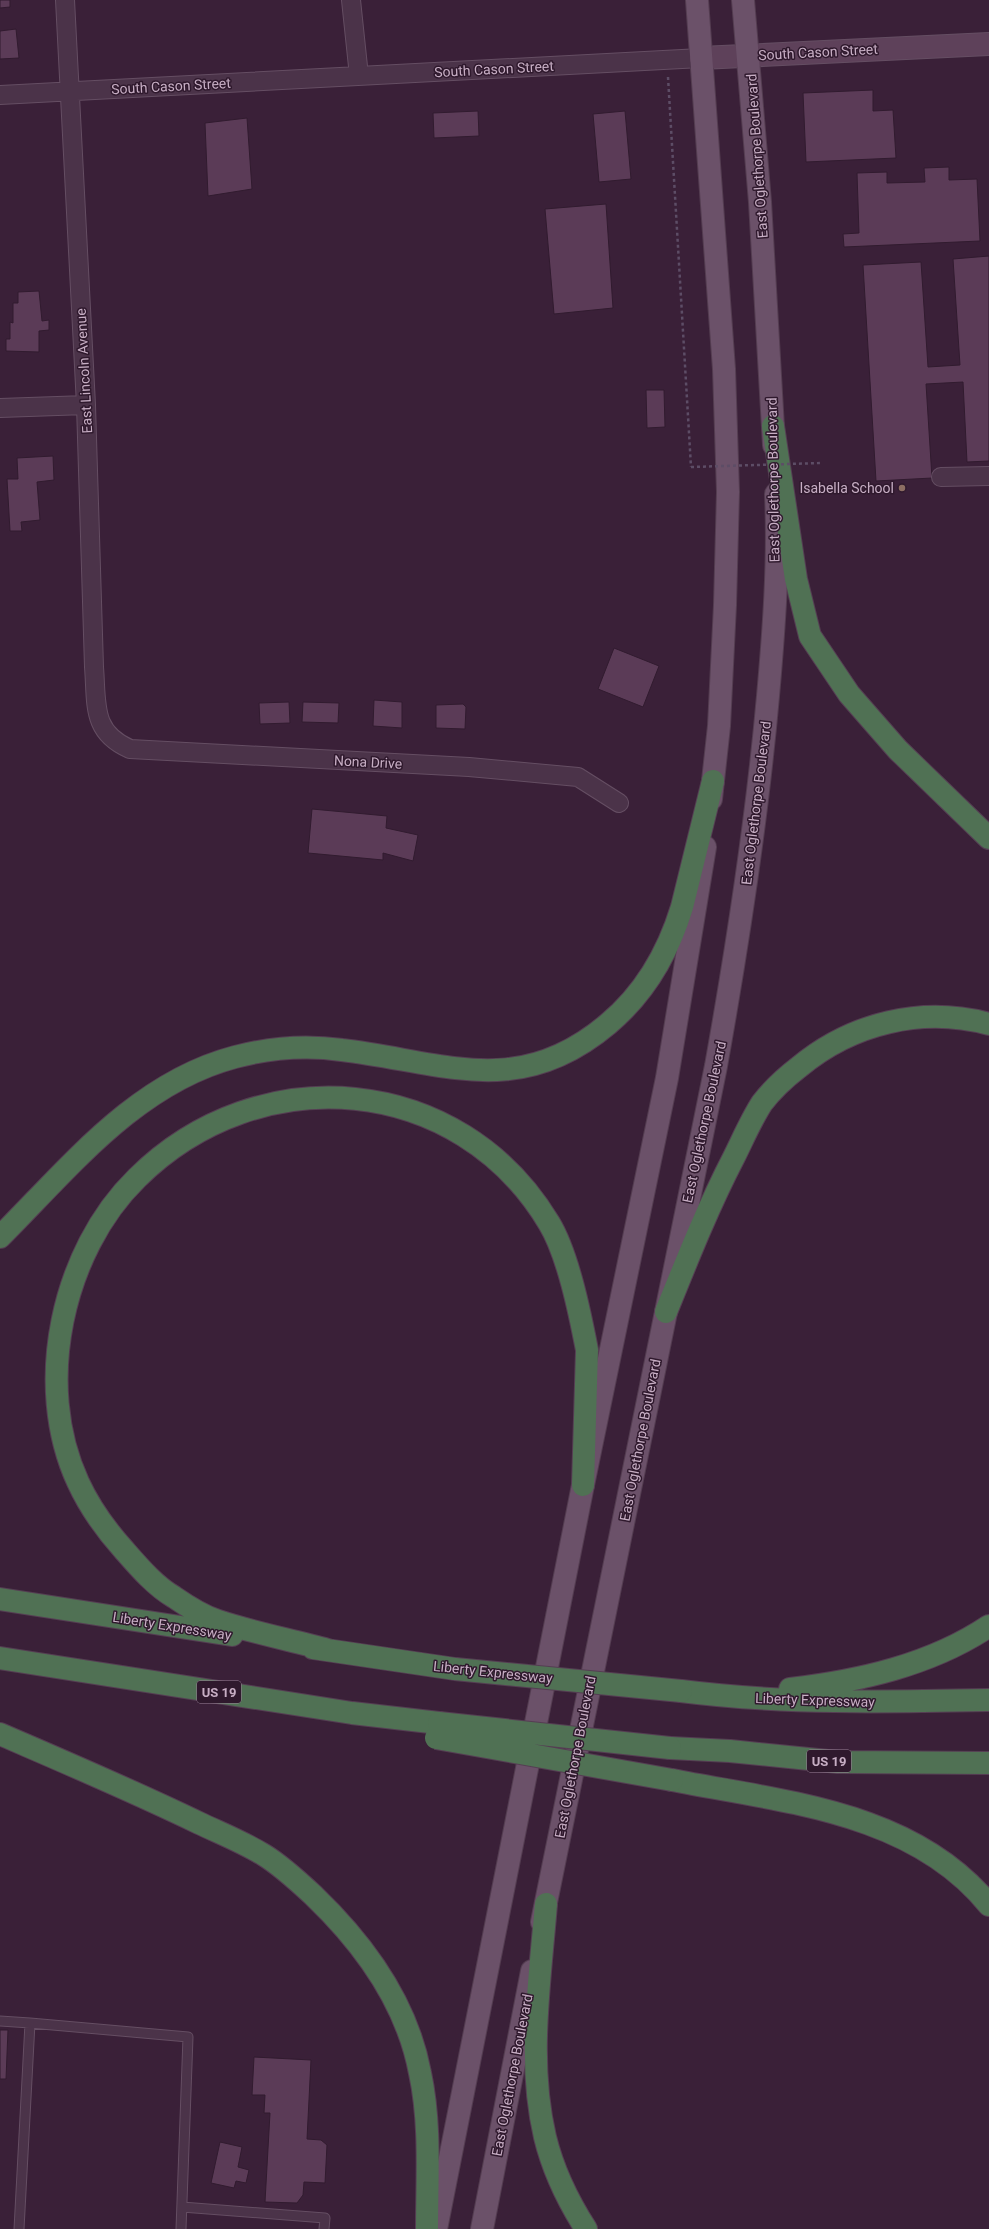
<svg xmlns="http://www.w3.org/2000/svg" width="989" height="2229" font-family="Roboto,sans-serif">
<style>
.building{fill:#5b3b57;stroke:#311b2f}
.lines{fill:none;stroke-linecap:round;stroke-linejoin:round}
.lane-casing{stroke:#654e63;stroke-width:11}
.street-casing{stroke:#654e63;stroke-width:20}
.secondary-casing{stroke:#654e63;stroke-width:24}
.primary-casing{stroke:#543d51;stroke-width:24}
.highway-casing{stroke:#553e53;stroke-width:24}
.path{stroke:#5d4d66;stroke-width:2.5;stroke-dasharray:3 3;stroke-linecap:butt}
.lane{stroke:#4b3349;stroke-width:9}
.street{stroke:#4b3349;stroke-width:18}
.secondary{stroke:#5e415a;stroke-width:22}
.primary{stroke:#6b5169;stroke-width:22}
.highway{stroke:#507154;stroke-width:22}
.highway-bridge-casing{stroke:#553e53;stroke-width:24;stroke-linecap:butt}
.path-bridge{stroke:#5d4d66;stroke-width:2.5;stroke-dasharray:3 3;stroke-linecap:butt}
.highway-bridge{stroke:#507154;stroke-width:22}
.education-dot{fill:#8d6e63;stroke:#2f192d;stroke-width:1.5}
.labels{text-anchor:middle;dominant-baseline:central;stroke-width:3;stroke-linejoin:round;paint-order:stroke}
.shield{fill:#2f192d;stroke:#998197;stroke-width:1}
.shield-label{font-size:13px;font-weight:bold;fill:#c7aec4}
.street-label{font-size:14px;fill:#c7aec4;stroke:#2f192d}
.poi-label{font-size:14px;fill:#c7aec4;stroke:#2f192d;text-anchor:end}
</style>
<rect width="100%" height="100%" fill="#3a2038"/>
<path class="building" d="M0,0H10V7L0,8Z
M16,29L19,58L0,59V31Z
M873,90V111L893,110L896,158L806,162L803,93Z
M478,111L479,136L434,138L433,113Z
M625,111L631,179L599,182L593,114Z
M247,118L252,189L208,196L205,123Z
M949,167V180L977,179L980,241L844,247L843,234L859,233L857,173L887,172V183L925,182L924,168Z
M606,204L613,308L554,314L545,209Z
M989,256V461L967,462L963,382L926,384L932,478L876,481L863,265L921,262L928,367L960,365L953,259Z
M39,291L42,321L49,320V330L39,331V352L6,351V339H10V322L13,323V303H18V292Z
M646,390H664L665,427L647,428Z
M53,456L54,480L37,482L40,520L21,522L22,531H10L7,479H18L17,458Z
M614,648L659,666L643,707L598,689Z
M374,700L402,702V728L373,726Z
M289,702L290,723L260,724L259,703Z
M303,702L339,703L338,723L302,722Z
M463,704L466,707L465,729L436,728V705Z
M312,809L387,816L386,828L418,835L413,861L383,853V860L308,853Z
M0,2030H8L6,2079H0Z
M254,2057L311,2060L307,2139L321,2140L327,2145L325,2183L304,2182L303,2195L297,2203L265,2202L270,2113H264L265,2095H252Z
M220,2142L242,2147L238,2167L249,2170L246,2183L236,2181L234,2188L211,2183Z"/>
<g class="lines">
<defs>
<path id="lane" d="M0,2021L30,2023L19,2229
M30,2023L188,2037L181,2229
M182,2207L325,2218L324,2229"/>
<path id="street" d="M65,0L86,405L94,667C97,704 91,732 130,749L469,767L578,777L619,803
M351,0L359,76
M0,95L701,58
M0,408L86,405
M941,477L989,476"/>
<path id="secondary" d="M701,58L989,44"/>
<path id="primary" d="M697,0L724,369L728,492L725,605L719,726L711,799
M743,0L760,202L774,445
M542,1922L716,1066C738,943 757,820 768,696C774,629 779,561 776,494
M436,2229L583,1485L667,1078L705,847
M482,2229L532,1971"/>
<path id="highway" d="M773,426L796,579L810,636L849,694L898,750L989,838
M0,1237C70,1167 136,1083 235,1057C269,1048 307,1045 342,1050C444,1062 518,1100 608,1024C645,993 668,953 682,907L713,781
M666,1312C687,1260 708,1207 734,1157C743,1139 751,1120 762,1103C772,1090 786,1077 799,1067C852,1023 922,1006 989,1024
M0,1599L232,1635
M313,1648L455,1669
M328,1650C292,1640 254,1633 218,1621C203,1616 187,1606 174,1597C155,1586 138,1566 124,1550C106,1530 89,1506 78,1482C33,1385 62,1251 137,1178C259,1057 459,1073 549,1223C568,1254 580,1314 587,1350L583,1485
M0,1658L352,1713L439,1723
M790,1689C859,1681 931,1665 989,1626
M681,1691C783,1704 886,1702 989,1700
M0,1734C67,1763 133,1791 199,1823C220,1833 243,1842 264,1855C282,1866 299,1882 314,1896C365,1945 407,2003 420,2073C431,2124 427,2178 427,2229
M670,1748L730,1751L838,1762L989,1763
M672,1780C783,1802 913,1811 989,1905
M546,1904C540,1981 527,2061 545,2137C553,2170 568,2201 586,2229"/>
</defs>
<use href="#lane" class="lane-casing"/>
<use href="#street" class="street-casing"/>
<use href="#secondary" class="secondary-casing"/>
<use href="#primary" class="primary-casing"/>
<use href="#highway" class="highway-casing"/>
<path class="path" d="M668,77L691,467"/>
<use href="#lane" class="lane"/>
<use href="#street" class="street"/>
<use href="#secondary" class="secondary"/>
<use href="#primary" class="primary"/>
<use href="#highway" class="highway"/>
<defs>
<path id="highway-bridge" d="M455,1669L681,1691
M439,1723L670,1748
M436,1738L672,1780"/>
</defs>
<use href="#highway-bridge" class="highway-bridge-casing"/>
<path class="path-bridge" d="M691,467L821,463"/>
<use href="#highway-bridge" class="highway-bridge"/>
</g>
<circle class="education-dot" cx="902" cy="488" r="4"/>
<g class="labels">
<g class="shield">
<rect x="197" y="1681" width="44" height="22" rx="3"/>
<rect x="807" y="1750" width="44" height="22" rx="3"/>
</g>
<g class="shield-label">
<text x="219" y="1692">US 19</text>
<text x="829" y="1761">US 19</text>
</g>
<g class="street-label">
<text transform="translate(818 52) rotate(-3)">South Cason Street</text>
<text transform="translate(494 69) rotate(-3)">South Cason Street</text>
<text transform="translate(171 86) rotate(-3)">South Cason Street</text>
<text transform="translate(757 156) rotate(-94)">East Oglethorpe Boulevard</text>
<text transform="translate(84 371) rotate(-93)">East Lincoln Avenue</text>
<text transform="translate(773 480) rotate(-91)">East Oglethorpe Boulevard</text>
<text transform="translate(368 762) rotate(3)">Nona Drive</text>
<text transform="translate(756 803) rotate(-83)">East Oglethorpe Boulevard</text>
<text transform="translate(704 1122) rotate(-78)">East Oglethorpe Boulevard</text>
<text transform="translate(640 1440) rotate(-79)">East Oglethorpe Boulevard</text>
<text transform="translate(172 1626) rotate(9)">Liberty Expressway</text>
<text transform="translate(493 1672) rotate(6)">Liberty Expressway</text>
<text transform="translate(815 1700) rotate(2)">Liberty Expressway</text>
<text transform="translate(575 1757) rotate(-79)">East Oglethorpe Boulevard</text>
<text transform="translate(512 2075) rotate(-79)">East Oglethorpe Boulevard</text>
</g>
<g class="poi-label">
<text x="894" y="488">Isabella School</text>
</g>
</g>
</svg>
